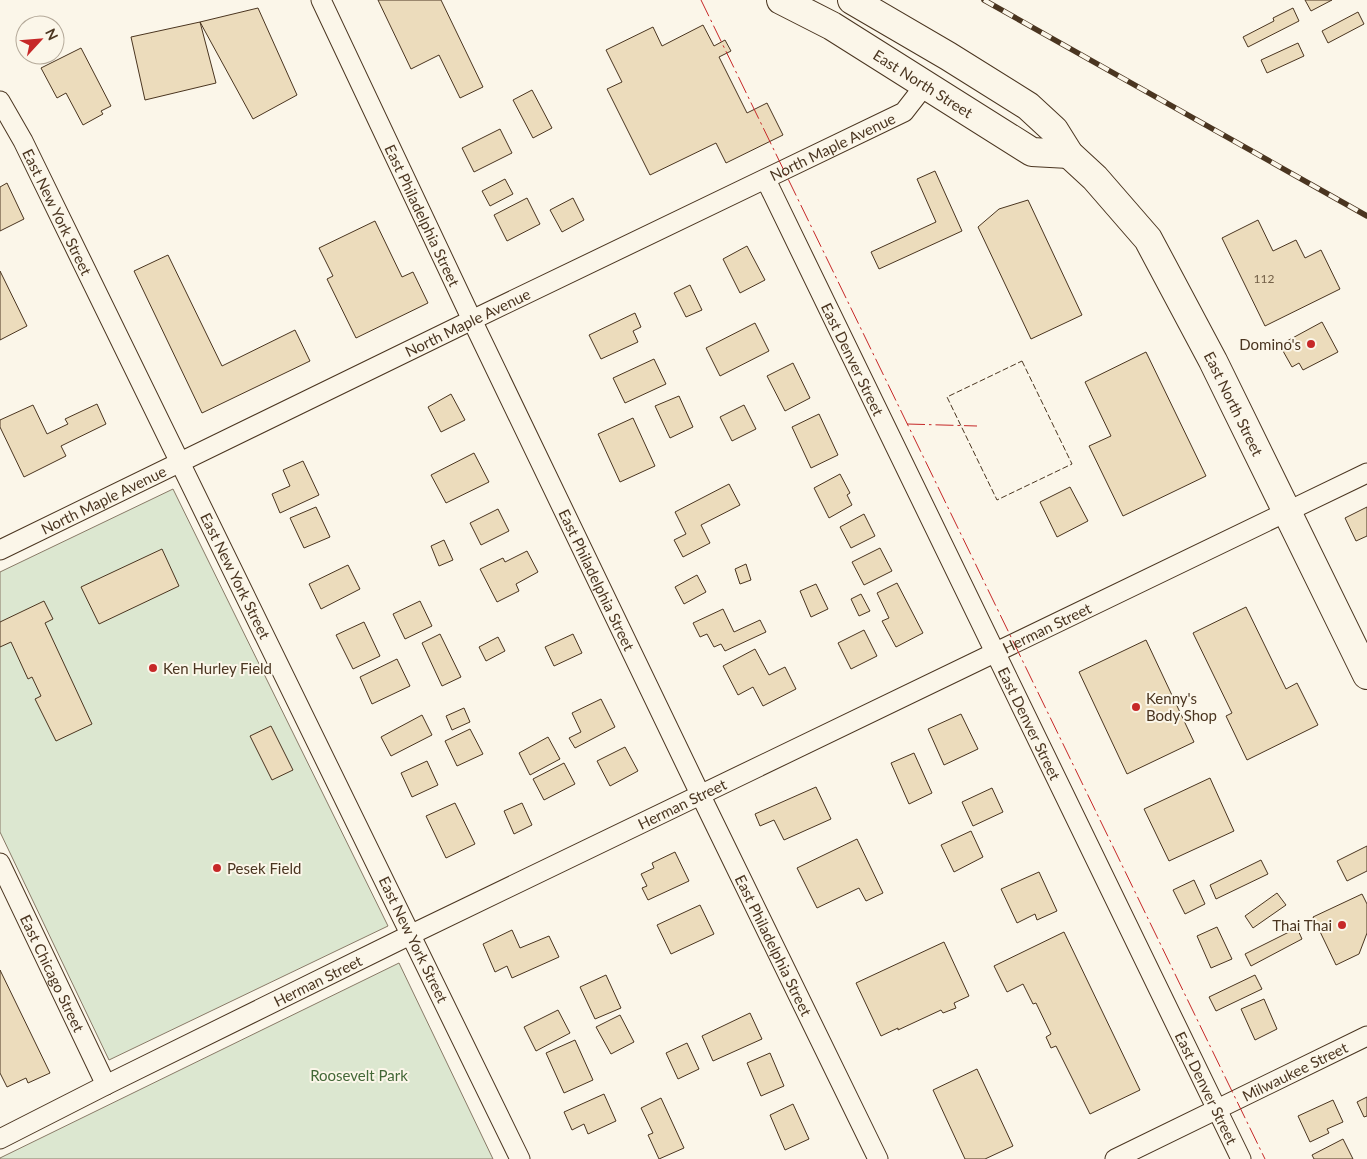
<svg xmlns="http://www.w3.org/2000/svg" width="1367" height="1159" font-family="Lato,sans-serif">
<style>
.green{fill:#dce7d0;stroke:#887966}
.building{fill:#ecdcbc;stroke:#4a3520}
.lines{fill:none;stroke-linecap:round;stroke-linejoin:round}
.street-casing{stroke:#4a3520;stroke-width:21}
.primary-casing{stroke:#4a3520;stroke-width:30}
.street{stroke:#fbf6e9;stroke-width:19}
.primary{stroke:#fbf6e9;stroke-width:28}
.rail-casing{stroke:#4a3520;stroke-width:5.5}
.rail{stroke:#fbf6e9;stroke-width:4;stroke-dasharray:11;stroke-linecap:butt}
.fence{stroke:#4a3520;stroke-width:1;stroke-dasharray:6 2.5;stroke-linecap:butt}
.power{stroke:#c62828;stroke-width:1;stroke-dasharray:18 4 2.5 4;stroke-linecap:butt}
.poi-dot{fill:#c62828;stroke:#fbf6e9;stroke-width:2}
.labels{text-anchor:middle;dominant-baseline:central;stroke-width:4;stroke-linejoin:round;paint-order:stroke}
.number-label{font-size:12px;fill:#725f47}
.street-label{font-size:15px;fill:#4a3520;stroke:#fbf6e9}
.poi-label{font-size:15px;fill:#4a3520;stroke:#fbf6e9;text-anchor:start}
.park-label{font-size:15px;fill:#436837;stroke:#fbf6e9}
</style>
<rect width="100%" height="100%" fill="#fbf6e9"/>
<path class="green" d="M173,489L388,926L109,1060L0,832V572Z
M399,963L493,1159H0V1158Z"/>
<path class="building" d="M378,0H441L483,87L460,98L439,55L411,69Z
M1305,0H1332L1311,11Z
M258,8L297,95L253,119L200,22Z
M1293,8L1299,21L1248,47L1243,37L1274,21L1273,18Z
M1358,12L1364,24L1328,43L1322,31Z
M200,22L216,83L145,100L131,37Z
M703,25L714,46L725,40L731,51L719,57L747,113L767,103L783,135L726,163L716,143L650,175L607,89L622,82L606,50L653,27L662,46Z
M1298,43L1304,56L1267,73L1261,60Z
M81,48L111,106L101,111L103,114L83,125L66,93L57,98L41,68Z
M532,90L552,128L533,138L513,100Z
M500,129L512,153L474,172L462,148Z
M935,171L962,231L879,269L871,252L936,222L917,179Z
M505,179L513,194L490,206L482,191Z
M7,183L24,219L0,231V187Z
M527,198L540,224L507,241L494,215Z
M573,198L584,220L562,232L550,210Z
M1028,200L1082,315L1031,339L978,227L999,209Z
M1258,220L1273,251L1296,240L1305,258L1321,250L1340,289L1265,326L1222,238Z
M375,221L402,277L413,272L428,303L356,338L327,279L333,276L319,248Z
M747,246L765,280L740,293L723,259Z
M168,255L222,366L295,330L310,361L202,413L134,271Z
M0,271L27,326L0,340Z
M690,285L702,310L686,317L674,293Z
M635,313L641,327L633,331L638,342L601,359L589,335Z
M1322,322L1338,352L1303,370L1299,363L1292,367L1283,351L1291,347L1287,341Z
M755,323L769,351L720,376L706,348Z
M1146,352L1206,476L1123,516L1089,446L1111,436L1085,382Z
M654,359L666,384L625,403L613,378Z
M793,363L810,398L785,411L767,376Z
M451,394L465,420L441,432L428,407Z
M679,396L693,427L670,438L655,406Z
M97,404L106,424L61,446L66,456L24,477L0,427V420L33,405L47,434L68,424L65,419Z
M744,405L756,429L732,441L720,417Z
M819,414L838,455L811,468L792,427Z
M633,418L655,466L620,482L598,434Z
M474,453L489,482L446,503L431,475Z
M303,461L319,495L280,513L272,494L290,486L283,470Z
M840,474L850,493L847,495L852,505L829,518L814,488Z
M729,484L740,505L701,525L710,543L683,557L674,540L686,534L675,512Z
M1070,487L1088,521L1057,537L1040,502Z
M316,507L330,537L304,548L290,518Z
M1367,507V536L1356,541L1345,518Z
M498,509L509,531L481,545L470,523Z
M864,514L875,536L851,548L840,527Z
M444,540L453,560L439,566L431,546Z
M880,548L892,571L864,585L852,562Z
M162,549L179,586L99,624L81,587Z
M527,551L538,572L516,584L519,591L497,602L480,569L503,558L505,562Z
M746,564L751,580L740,584L735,569Z
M348,565L360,589L321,609L309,584Z
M697,575L706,592L684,604L675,587Z
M897,583L923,633L896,647L882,621L889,618L877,593Z
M816,584L828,609L811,617L800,591Z
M861,594L870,611L859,616L851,599Z
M44,601L53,619L45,623L92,724L56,741L35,699L41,696L32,677L28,679L11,642L0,647V622Z
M420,601L432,626L405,639L393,614Z
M1246,607L1286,689L1297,683L1318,725L1247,760L1226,716L1232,713L1193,633Z
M723,609L734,632L760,620L766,632L725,651L721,644L714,647L707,634L700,637L693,623Z
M364,622L380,656L353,669L336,635Z
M864,630L877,656L851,669L838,643Z
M440,634L461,677L442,686L422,643Z
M573,634L582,653L554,666L545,647Z
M498,637L505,651L486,661L479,647Z
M1146,640L1194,742L1127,774L1079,672Z
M755,649L769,675L785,667L796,689L763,706L753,687L738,695L723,666Z
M397,659L410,686L372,704L360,677Z
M601,699L615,727L575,748L569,738L581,732L572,713Z
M464,708L470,722L452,730L446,716Z
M961,714L978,749L944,765L928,729Z
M422,715L432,735L391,756L381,737Z
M271,726L293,770L272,780L250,736Z
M470,729L483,754L457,766L445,741Z
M548,737L560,759L530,775L519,753Z
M625,747L638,771L610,786L597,761Z
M914,753L932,793L909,804L891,763Z
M427,761L438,785L412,797L401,773Z
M564,763L575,784L544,800L533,779Z
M1210,778L1234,831L1169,861L1144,809Z
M816,787L831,819L784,840L774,820L760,826L755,814Z
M992,788L1003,812L973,826L962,802Z
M455,803L475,844L446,858L426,816Z
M522,803L532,825L514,834L504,811Z
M971,831L983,857L954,872L941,845Z
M857,839L883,893L866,901L859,888L817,908L797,868Z
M1367,846V871L1347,881L1337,861Z
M675,852L689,881L648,900L642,888L647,886L641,874L654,868L652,863Z
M1261,860L1268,874L1216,899L1210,885Z
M1039,872L1057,911L1037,920L1035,914L1017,923L1001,889Z
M1194,880L1205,904L1185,914L1173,890Z
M1277,893L1286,905L1253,928L1245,916Z
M1362,894L1367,904V933L1359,954L1336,965L1313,917Z
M700,905L714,934L671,954L657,925Z
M1217,927L1232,959L1211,968L1197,936Z
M1297,928L1302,939L1251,966L1245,954Z
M512,930L520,948L549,936L559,957L512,978L507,966L495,972L483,944Z
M1064,932L1140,1090L1090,1114L1056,1046L1051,1048L1046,1037L1051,1034L1036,1003L1033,1004L1023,984L1007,992L994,966Z
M944,942L969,996L954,1003L956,1008L943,1013L941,1010L898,1030V1028L881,1036L856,983Z
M0,970L50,1073L28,1083L26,1078L7,1087L0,1073Z
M606,975L621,1008L595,1019L580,987Z
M1255,975L1262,989L1216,1011L1209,997Z
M1264,999L1277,1029L1255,1040L1241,1009Z
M558,1010L570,1033L536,1051L524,1027Z
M750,1013L762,1039L713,1061L702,1036Z
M620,1015L634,1042L611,1054L596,1027Z
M575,1040L593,1080L564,1093L546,1053Z
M687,1043L699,1069L678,1079L666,1053Z
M770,1053L784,1086L761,1096L747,1063Z
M977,1069L1013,1146L985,1159H965L933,1090Z
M604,1094L616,1121L588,1134L584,1124L572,1130L564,1112Z
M1367,1097V1116L1364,1117L1357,1102Z
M661,1098L684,1148L659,1159L648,1135L653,1133L641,1108Z
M1333,1100L1343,1122L1327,1129L1329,1133L1310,1142L1298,1116Z
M793,1104L809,1139L785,1150L770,1115Z
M1343,1139L1353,1159H1314L1312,1155Z"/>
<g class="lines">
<defs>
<g id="street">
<path id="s1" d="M321,0L472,320L700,794L878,1159"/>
<path id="s2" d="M0,101L23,141C188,481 357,819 520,1159"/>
<path id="s3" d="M766,180L1241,1159"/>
<path id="s4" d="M0,550L472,320L904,112L925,85"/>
<path id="s5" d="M0,863L106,1085"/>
<path id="s6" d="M0,1139L106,1085L412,934L1367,473"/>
<path id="s7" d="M1115,1159L1367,1036"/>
</g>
<g id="primary">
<path id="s8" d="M781,0L832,26L1032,152L1069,154"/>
<path id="s9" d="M852,0L948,56L1028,106L1054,130L1069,154L1095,178L1148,239L1213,361L1367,675"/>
</g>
</defs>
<use href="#street" class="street-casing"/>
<use href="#primary" class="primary-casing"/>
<use href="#street" class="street"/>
<use href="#primary" class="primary"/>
<defs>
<path id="rail" d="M984,0L1367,216"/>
</defs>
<use href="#rail" class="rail-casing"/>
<use href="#rail" class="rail"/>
<path class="fence" d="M1022,361L1072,464L997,500L947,397Z"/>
<path class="power" d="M701,0L1265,1159
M907,424L977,426"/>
</g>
<g class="poi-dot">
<circle cx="1311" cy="344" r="5"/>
<circle cx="153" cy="668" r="5"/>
<circle cx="1136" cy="707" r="5"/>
<circle cx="217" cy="868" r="5"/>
<circle cx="1342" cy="925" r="5"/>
</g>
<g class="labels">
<g class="number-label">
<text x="1264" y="278">112</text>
</g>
<g class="street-label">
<text stroke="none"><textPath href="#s8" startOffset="165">East North Street</textPath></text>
<text stroke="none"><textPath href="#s4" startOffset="925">North Maple Avenue</textPath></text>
<text stroke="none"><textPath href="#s2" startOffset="125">East New York Street</textPath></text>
<text stroke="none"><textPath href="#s1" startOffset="238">East Philadelphia Street</textPath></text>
<text stroke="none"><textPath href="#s4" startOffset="520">North Maple Avenue</textPath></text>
<text stroke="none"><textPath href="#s3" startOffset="199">East Denver Street</textPath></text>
<text stroke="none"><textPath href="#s9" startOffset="571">East North Street</textPath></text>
<text stroke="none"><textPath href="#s4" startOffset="115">North Maple Avenue</textPath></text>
<text stroke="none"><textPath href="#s2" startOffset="530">East New York Street</textPath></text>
<text stroke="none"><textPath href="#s1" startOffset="642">East Philadelphia Street</textPath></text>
<text stroke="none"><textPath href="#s6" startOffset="1165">Herman Street</textPath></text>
<text stroke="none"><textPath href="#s3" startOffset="604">East Denver Street</textPath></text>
<text stroke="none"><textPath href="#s6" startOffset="760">Herman Street</textPath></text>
<text stroke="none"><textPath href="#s2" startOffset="935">East New York Street</textPath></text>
<text stroke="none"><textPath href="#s1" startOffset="1048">East Philadelphia Street</textPath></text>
<text stroke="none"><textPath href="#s5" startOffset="122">East Chicago Street</textPath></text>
<text stroke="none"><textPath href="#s6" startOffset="355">Herman Street</textPath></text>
<text stroke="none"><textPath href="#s7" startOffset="200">Milwaukee Street</textPath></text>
<text stroke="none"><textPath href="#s3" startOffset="1009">East Denver Street</textPath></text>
</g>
<g class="poi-label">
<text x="1301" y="344" text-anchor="end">Domino's</text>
<text x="163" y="668">Ken Hurley Field</text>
<text x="1146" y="698">Kenny's<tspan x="1146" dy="17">Body Shop</tspan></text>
<text x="227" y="868">Pesek Field</text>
<text x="1332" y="925" text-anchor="end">Thai Thai</text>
</g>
<g class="park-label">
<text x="359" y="1075">Roosevelt Park</text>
</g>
</g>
<g transform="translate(40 40) rotate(64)"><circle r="24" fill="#fbf6e9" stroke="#b4a999"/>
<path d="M0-4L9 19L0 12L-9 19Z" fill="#c62828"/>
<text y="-8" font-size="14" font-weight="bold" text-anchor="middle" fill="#4a3520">N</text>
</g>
</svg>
